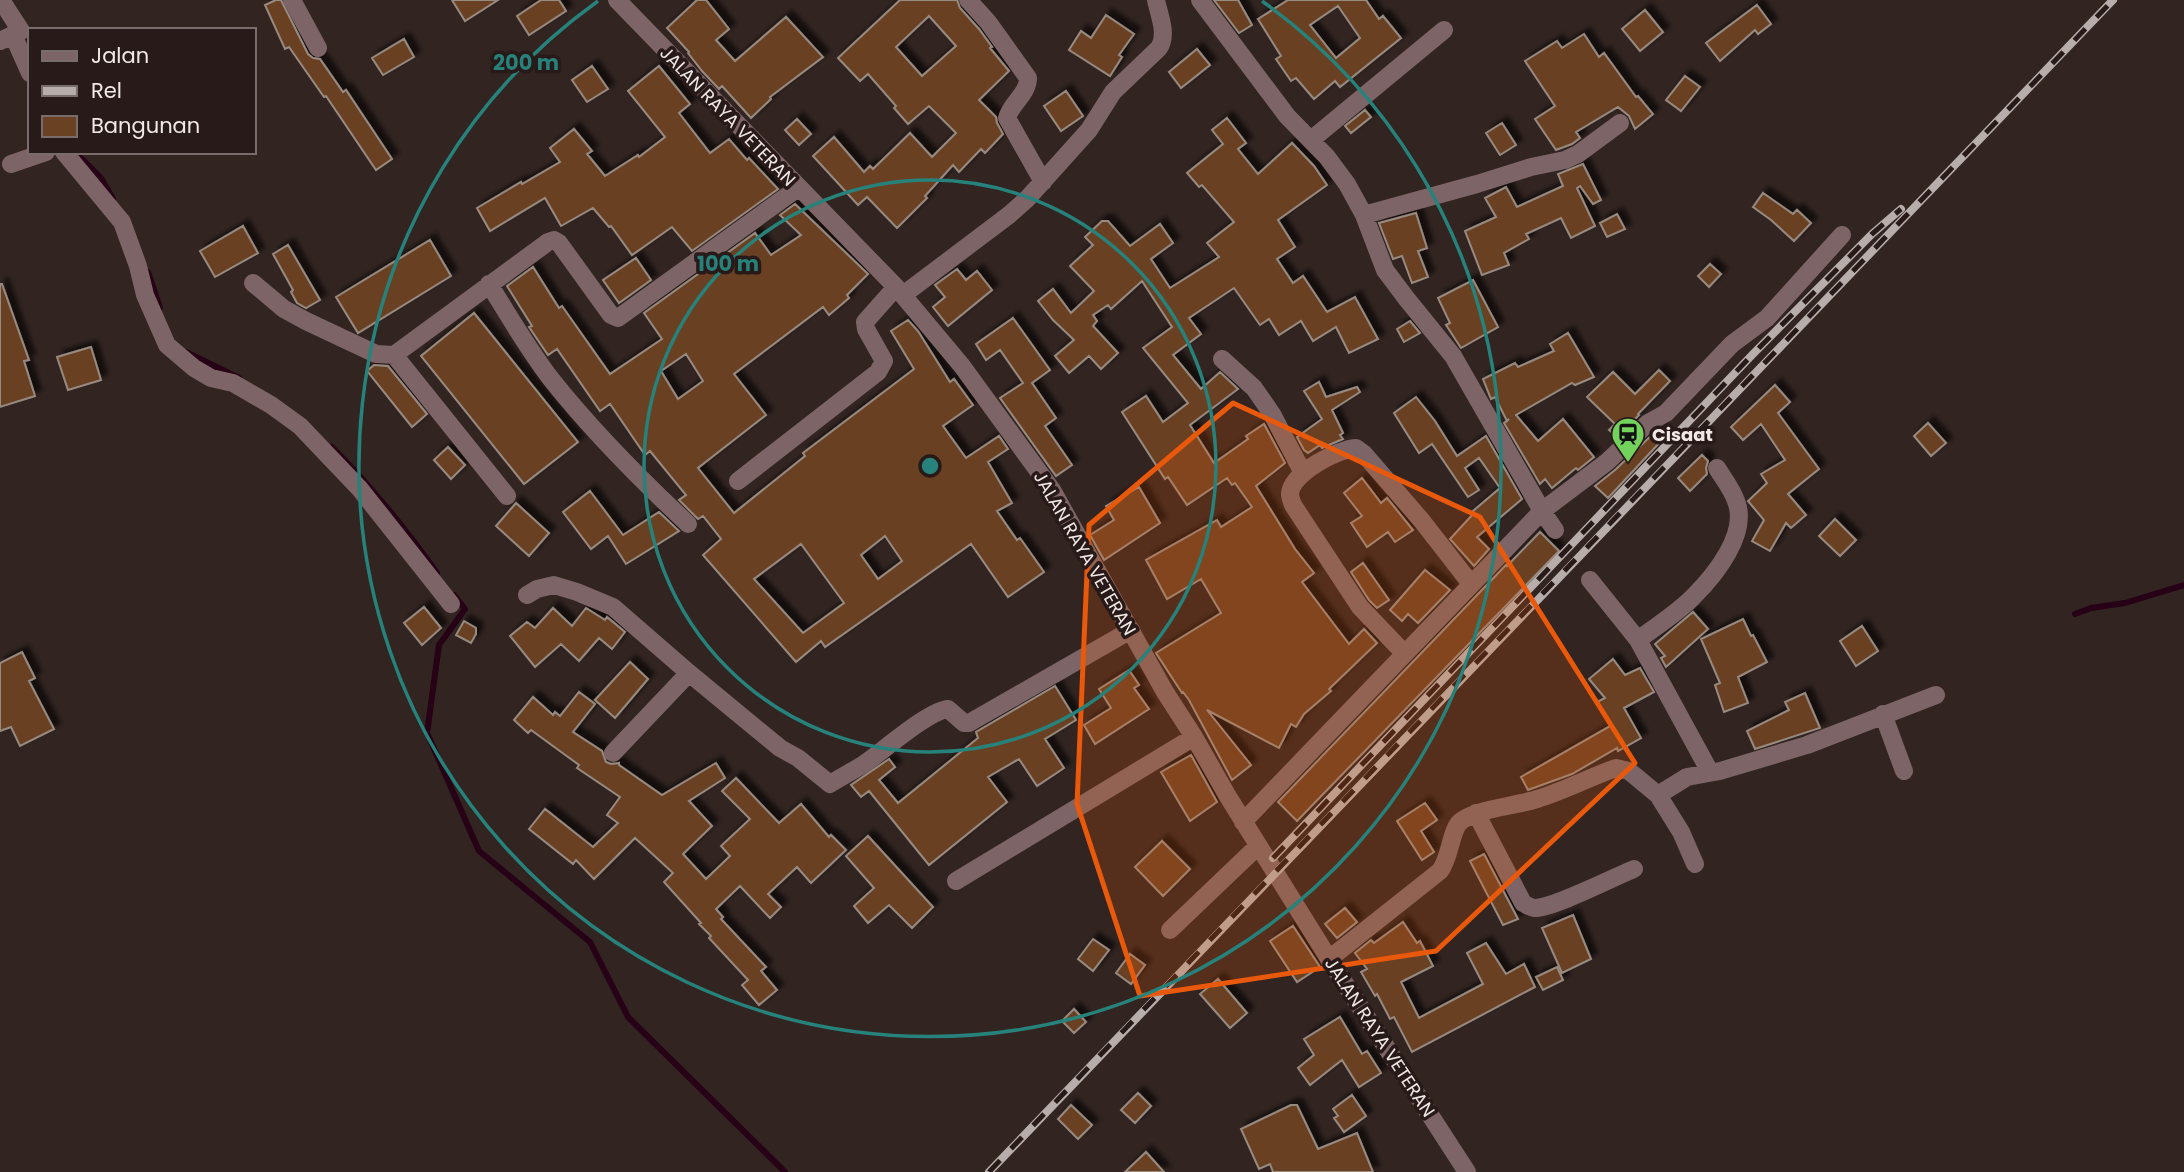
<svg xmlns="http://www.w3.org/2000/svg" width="2184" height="1172" font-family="Poppins,sans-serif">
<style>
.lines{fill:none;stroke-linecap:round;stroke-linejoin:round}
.stream{stroke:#270115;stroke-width:6}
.building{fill:#6a4123;stroke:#978a81;stroke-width:2;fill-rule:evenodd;filter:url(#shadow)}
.minor{stroke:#7d6466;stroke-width:18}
.rail-casing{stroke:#b7adaa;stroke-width:8}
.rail{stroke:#271a18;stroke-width:5;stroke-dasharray:16;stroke-linecap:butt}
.marked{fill:#e8590c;fill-opacity:0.2;stroke:#e8590c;stroke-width:5;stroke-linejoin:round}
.ring{fill:none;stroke:#26827a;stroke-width:3.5}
.labels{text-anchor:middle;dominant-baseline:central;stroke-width:7;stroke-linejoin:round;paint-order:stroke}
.street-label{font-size:18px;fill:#f2e9e6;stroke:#271a18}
.poi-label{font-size:18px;font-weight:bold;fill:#f2e9e6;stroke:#271a18;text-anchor:start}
.centre{fill:#26827a;stroke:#271a18;stroke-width:3.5}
.ring-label{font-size:21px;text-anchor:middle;font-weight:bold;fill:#26827a;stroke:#271a18;stroke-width:7;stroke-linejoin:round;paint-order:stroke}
</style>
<defs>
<filter id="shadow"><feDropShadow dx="6" dy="-6" stdDeviation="2" flood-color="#0009"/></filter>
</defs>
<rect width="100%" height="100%" fill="#312421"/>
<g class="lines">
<path class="stream" d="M75,152L101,178L113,199
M148,272L160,308
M186,352L239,378
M332,447C371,486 405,528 437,573
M454,595L465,609L439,645L427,733L479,851L590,942L628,1017L785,1172
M2075,614L2091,608L2125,603L2184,585"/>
</g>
<path class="building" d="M276,0H281L308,54L313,58L320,59L343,92L346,90L392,159L376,170L326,96L324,97L289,47L285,49L265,5Z
M452,0H498L465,21Z
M541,0H559L566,11L529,35L517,16Z
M697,0H706L729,29L716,40L735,61L786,17L823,57L770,97L771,99L751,118L722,86L719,89L702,71L688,53L689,52L667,28Z
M900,0H957L960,8L979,29L992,47L990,48L1009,71L979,100L996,117L997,123L1003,134L985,153L981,149L959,172L953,165L925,196L927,198L897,228L867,197L858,205L813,156L834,137L864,172L870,166L873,169L910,133L932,157L956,133L929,106L908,124L894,108L896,106L868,74L860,81L838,58ZM929,16L956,46L922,76L896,47Z
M1214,0H1238L1252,25L1239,33Z
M1288,0H1366L1379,19L1383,16L1401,38L1340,87L1335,81L1314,99L1296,78L1291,81L1276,59L1281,56L1258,19ZM1338,6L1360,38L1336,58L1310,25Z
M1757,5L1771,24L1758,34L1755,30L1720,61L1706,43Z
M1645,10L1663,32L1640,51L1622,29Z
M1106,15L1134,34L1119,55L1122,57L1110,76L1069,50L1081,31L1091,38Z
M1584,34L1599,57L1604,53L1636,97L1638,96L1653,114L1635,129L1629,116L1618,107L1576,132L1580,138L1572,144L1556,150L1535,119L1555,106L1525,61L1557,41L1562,48Z
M404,39L414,57L383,75L372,58Z
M1197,49L1210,65L1181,88L1169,72Z
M592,66L608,89L587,102L572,80Z
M659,66L690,104L679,113L710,153L729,139L747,160L749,158L778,189L692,251L672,227L632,255L611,226L609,227L593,208L561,226L545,198L490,231L477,208L521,182L522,184L560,162L550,148L574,129L592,151L587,154L605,176L638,155L639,157L665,137L628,91Z
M1685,76L1700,87L1681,111L1666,100Z
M1066,91L1083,116L1061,131L1044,106Z
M1365,110L1371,117L1351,133L1345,126Z
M1227,118L1246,143L1238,149L1258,174L1292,143L1314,166L1327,185L1278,220L1295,247L1277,259L1293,283L1303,276L1327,312L1355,297L1378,339L1349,353L1336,327L1313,341L1301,321L1279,335L1269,319L1260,325L1234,288L1189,318L1201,334L1173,355L1201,389L1220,372L1238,389L1190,425L1214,463L1248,439L1246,436L1264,424L1285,463L1256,486L1295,549L1314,573L1302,582L1349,644L1364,629L1377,643L1329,689L1331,691L1304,714L1296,727L1291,724L1279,748L1207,710L1251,765L1232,780L1189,700L1183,692L1182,693L1156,653L1221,613L1201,579L1167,599L1146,560L1217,520L1221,527L1252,507L1235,483L1232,485L1227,478L1187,505L1168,477L1165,479L1122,412L1146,396L1163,422L1188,403L1143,348L1172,327L1142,281L1111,309L1108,305L1093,315L1097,321L1093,326L1118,353L1101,369L1089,356L1069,373L1055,356L1074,340L1053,320L1038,301L1053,289L1071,313L1094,291L1070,266L1093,245L1085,237L1102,221H1108L1130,246L1160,224L1173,243L1151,259L1170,288L1219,257L1207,243L1234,222L1202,185L1199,187L1187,173L1223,144L1212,130Z
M797,119L811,134L799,145L785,130Z
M1502,123L1516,145L1500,155L1486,133Z
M1583,164L1601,200L1593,204L1580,186L1577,188L1595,226L1571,238L1561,218L1526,234L1529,239L1504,253L1509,265L1482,275L1465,231L1496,217L1485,198L1506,187L1517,207L1563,186L1558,174Z
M1763,193L1793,214L1797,210L1811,223L1794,241L1771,220L1753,207Z
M795,204L868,274L847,295L849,298L829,315L823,307L734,374L766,415L698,468L734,513L805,456L803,453L914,369L891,331L908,320L918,331L950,382L954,379L973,405L943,426L966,458L999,436L1008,449L988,462L1012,503L997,511L1017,540L1020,538L1044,572L1008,597L971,544L825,647L821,641L796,662L703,555L721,539L703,516L698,519L679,500L686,495L650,451L645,455L610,404L600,411L557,349L548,355L529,327L532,326L507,286L533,267L559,308L562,306L610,374L662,339L644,313L755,233L771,255L801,235L780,215ZM686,354L703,381L678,399L661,371ZM885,536L902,561L878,579L861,555ZM801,544L844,603L803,633L754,579Z
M1416,213L1427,248L1418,251L1428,277L1412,283L1402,256L1393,259L1379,223Z
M1617,214L1625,229L1607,237L1600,223Z
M243,226L258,253L215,277L200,251Z
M430,240L451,276L358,333L336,297Z
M288,245L320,300L306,308L297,303L291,292L293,290L273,254Z
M636,258L651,280L619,303L603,280Z
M1710,264L1721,274L1709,287L1698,276Z
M957,269L966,280L977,271L992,290L948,326L933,307L945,297L935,285Z
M1473,280L1498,327L1461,348L1446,325L1450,323L1438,298Z
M0,284H2L29,360L24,361L35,396L0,407Z
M474,313L578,442L524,484L421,356Z
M1013,318L1050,370L1032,383L1056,418L1045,426L1072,465L1056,476L1000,398L1023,383L1000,350L986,360L976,344Z
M1410,321L1420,333L1404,342L1397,329Z
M1568,333L1594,377L1575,385L1572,383L1516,415L1538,441L1563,419L1594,457L1578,470L1576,468L1552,488L1545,479L1540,484L1504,423L1509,419L1507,421L1495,397L1491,399L1483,379L1515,363L1518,367L1554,351L1550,344Z
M91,347L101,380L68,390L57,357Z
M374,365L388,366L427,414L412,427L367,371Z
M1659,370L1670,381L1638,414L1639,415L1617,437L1609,430L1615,424L1587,397L1613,372L1635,394Z
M1319,382L1326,397L1357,387L1360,392L1332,410L1343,433L1340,435L1343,439L1322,448L1320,445L1308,453L1304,450L1297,437L1322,419L1304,391Z
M1775,385L1790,402L1778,413L1819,469L1788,494L1806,515L1791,528L1786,523L1770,551L1752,541L1764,520L1748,501L1767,483L1761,474L1785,460L1761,424L1743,440L1731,427Z
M1416,397L1435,421L1457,456L1486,436L1522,499L1477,537L1489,549L1474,566L1450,539L1474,513L1473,511L1500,488L1479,458L1465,468L1479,490L1468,497L1432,444L1419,453L1394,413Z
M1928,423L1946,443L1931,456L1914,436Z
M1654,433L1662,440L1608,498L1595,486L1615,470Z
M448,447L465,465L451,479L434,460Z
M1702,455L1708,461L1706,468L1707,474L1690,491L1678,478Z
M1362,478L1381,503L1387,498L1413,530L1395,542L1388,532L1367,547L1351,523L1362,516L1344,493Z
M1139,487L1160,523L1104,560L1090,535L1114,520L1106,506Z
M590,491L623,535L659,512L679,531L626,564L608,536L591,549L563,512Z
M516,503L549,533L529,556L496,526Z
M1835,519L1856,540L1840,556L1819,536Z
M1540,532L1559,551L1297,821L1278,802L1506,565L1507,566Z
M1363,563L1389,600L1377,608L1369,600L1351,572Z
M1425,570L1450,590L1418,623L1408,614L1402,621L1390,610Z
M424,607L441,628L422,645L404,623Z
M553,608L572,626L586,608L605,620L607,617L625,632L612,649L599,638L579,661L561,644L535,667L510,636L527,622L535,628Z
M1693,612L1708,629L1666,667L1661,658L1665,656L1655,644Z
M1743,619L1751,636L1753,635L1767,662L1738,677L1748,703L1724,712L1715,685L1720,683L1701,639Z
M464,621L476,628V634L471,643L456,635Z
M1862,626L1878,651L1856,666L1840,641Z
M22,652L35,678L29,681L54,729L20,746L11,727L0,731V663Z
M1613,659L1625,675L1640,668L1654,692L1624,708L1641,738L1618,751L1617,748L1572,774L1528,790L1521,777L1610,726L1597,702L1605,698L1589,679Z
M630,662L648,679L615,718L595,700Z
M1129,670L1139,685L1134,688L1149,709L1095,744L1084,725L1111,708L1099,689Z
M1055,686L1076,720L1045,739L1064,768L1037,786L1019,759L988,777L1007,802L929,865L869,791L861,797L851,785L889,759L895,767L879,780L898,803L978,738L976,732Z
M579,692L595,704L573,732L602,751L606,762L611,764L619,763V765L662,795L716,763L725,778L689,801L712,826L683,854L706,879L730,856L721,846L750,819L722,791L736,778L779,823L801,804L829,837L831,835L846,850L811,883L797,867L768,894L781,907L770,918L740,886L716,909L723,917L721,919L766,967L761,971L777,990L759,1005L742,985L748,980L709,938L711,936L699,924L701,923L664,882L673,873L635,838L594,879L576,860L573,864L529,829L545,809L593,847L618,823L607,815L620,797L577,768L579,765L531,730L528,733L514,720L533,697L553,715L555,712L560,716Z
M1805,693L1820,728L1755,749L1747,731L1789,710L1785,702Z
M1191,755L1217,802L1190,821L1161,772Z
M1425,803L1437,820L1421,831L1434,852L1422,860L1397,821Z
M868,836L933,907L912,928L889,905L868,923L854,906L874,888L846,856Z
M1162,841L1190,869L1163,896L1135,867Z
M1484,854L1518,919L1503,925L1470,861Z
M1345,908L1357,922L1337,938L1325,924Z
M1573,915L1591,959L1562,973L1542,928Z
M1403,922L1417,943L1420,941L1433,966L1401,982L1419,1018L1483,984L1467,953L1486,943L1506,974L1524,964L1535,987L1412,1052L1394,1017L1390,1019L1377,994L1375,996L1361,972L1367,969L1355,953L1371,940L1374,943Z
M1293,926L1320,967L1297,982L1270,941Z
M1093,939L1109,950L1093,971L1078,959Z
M1130,954L1145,965L1131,984L1116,973Z
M1557,967L1563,980L1543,990L1536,977Z
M1218,979L1247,1013L1230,1028L1200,994Z
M1074,1009L1086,1022L1074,1033L1062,1021Z
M1340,1017L1362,1054L1367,1051L1381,1073L1359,1087L1342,1060L1310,1085L1298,1068L1314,1055L1304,1039Z
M1138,1093L1151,1106L1135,1123L1121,1110Z
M1352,1095L1366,1116L1344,1132L1334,1118L1338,1116L1333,1109Z
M1071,1105L1092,1125L1078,1139L1058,1119Z
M1291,1105H1297L1318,1149L1357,1133L1373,1172H1273L1270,1164L1259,1169L1241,1129Z
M1146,1152L1164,1172H1125Z"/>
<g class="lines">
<path class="minor" d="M292,0L318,48
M617,0L896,287L962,366L1052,490L1165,692L1194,737L1227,795L1329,959L1467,1172
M968,0L988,22L1028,78C1028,94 1011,103 1007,118L1043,182
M1200,0L1287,116L1327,157L1347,184L1364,215L1385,270L1406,298L1453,356L1542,511L1555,530
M13,35L30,73
M0,41L21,31L1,0
M1311,140L1444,30
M64,152L122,222L138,266L145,295L167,345L194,368L211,378L233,383L271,405L300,426L360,489L451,604
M11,164L46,152
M1364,215L1477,184L1531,167L1565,160L1578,154L1620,123
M253,283L284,309L306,321L376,354L394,355L548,242L554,240L559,243L611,315L618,318L798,188
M489,284C509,316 528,349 551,379C592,431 639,478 688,524
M903,295L1009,215L1027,199L1089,130L1113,92L1159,48C1168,34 1159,15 1156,0
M394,355L507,496
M1222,359L1254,388L1272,414L1303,473
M738,481L878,372L884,361L866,329L865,322L896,287
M1590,580L1638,640L1710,772
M527,595L537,589L554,585L577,592L613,607L689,673L780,748L798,758L830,784C841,777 853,771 864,764C883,751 928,711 948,709L964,723H969L1131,630
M1638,640C1656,626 1678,613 1694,596C1715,575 1749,533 1736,501C1732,489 1723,478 1717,468
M1405,654L1360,607L1293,505C1292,502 1290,498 1290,494C1291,473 1338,449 1356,448L1364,454L1422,521L1471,584
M1883,714L1904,771
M613,753L689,673
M1658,795L1681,832L1695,864
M1476,813L1523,903C1527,905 1529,907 1534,908C1552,909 1614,877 1634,869
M1243,822L1542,511L1607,462L1648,423L1666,413L1732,344L1767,318L1842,235
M956,881L1194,737
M1170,930L1258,846
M1329,959L1440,871C1450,858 1451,830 1460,822C1474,809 1517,806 1537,799C1564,791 1590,777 1616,768L1629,771L1658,795L1687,777L1720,771L1807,745L1936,695"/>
<defs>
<path id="rail" d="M1273,858L1753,354L1872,234L1901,209
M989,1172C1362,779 1739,391 2113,0"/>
</defs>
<use href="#rail" class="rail-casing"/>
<use href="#rail" class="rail"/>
</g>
<path class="marked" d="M1233,403L1480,517L1635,763L1436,951L1140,996L1077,804L1089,525Z"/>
<g class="ring">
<circle cx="930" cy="466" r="286"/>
<path d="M1262 1A571 571 0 1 1 598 1"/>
</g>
<defs>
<symbol id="station-pin" viewBox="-11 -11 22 30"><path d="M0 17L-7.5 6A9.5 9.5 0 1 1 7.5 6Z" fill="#73d25c" stroke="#271a18"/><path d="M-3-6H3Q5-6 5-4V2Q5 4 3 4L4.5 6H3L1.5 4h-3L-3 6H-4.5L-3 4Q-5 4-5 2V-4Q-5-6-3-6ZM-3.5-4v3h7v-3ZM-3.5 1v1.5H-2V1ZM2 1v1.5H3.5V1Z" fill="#111"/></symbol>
</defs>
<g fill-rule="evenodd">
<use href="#station-pin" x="1609" y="415" width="38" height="52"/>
</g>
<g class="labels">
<g class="street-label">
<text transform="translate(728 116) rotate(46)">JALAN RAYA VETERAN</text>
<text transform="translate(1085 553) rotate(60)">JALAN RAYA VETERAN</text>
<text transform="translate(1380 1037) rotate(57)">JALAN RAYA VETERAN</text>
</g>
<g class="poi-label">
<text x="1652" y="434">Cisaat</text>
</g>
</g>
<circle cx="930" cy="466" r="10" class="centre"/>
<g class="ring-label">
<text x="526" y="70">200 m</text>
<text x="728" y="271">100 m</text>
</g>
<rect x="28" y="28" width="228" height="126" fill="#271a18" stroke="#786d6a" stroke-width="2"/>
<rect x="42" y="51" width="35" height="10" fill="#7d6466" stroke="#786d6a" stroke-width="2"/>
<text x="91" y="63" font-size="21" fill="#f2e9e6">Jalan</text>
<rect x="42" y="86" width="35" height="10" fill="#b7adaa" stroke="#786d6a" stroke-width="2"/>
<text x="91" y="98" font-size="21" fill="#f2e9e6">Rel</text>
<rect x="42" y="116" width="35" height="21" fill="#6a4123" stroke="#786d6a" stroke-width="2"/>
<text x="91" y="133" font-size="21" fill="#f2e9e6">Bangunan</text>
</svg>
